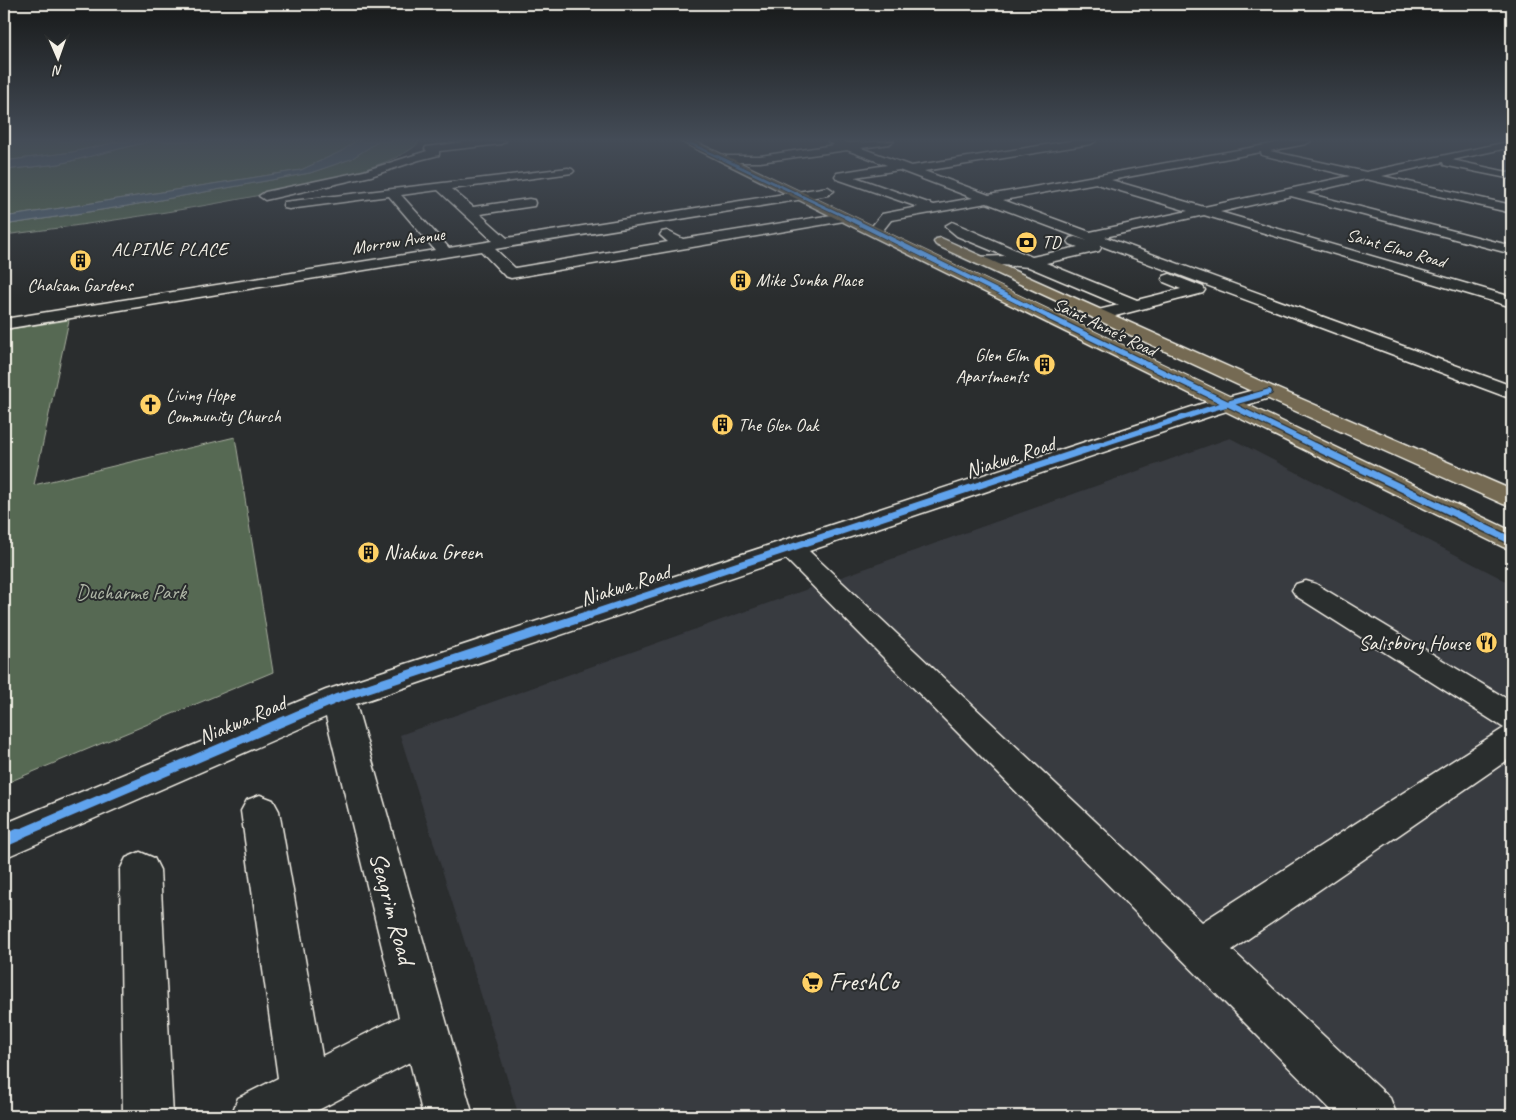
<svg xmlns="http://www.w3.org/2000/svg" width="1516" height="1120" font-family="Caveat,sans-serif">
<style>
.built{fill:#393b41}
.green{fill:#576953;stroke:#a6ad9e}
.water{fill:#526574;stroke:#939da2}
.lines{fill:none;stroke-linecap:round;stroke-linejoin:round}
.minor-casing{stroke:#f4f1e8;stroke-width:3}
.major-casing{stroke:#f4f1e8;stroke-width:3}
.minor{fill:#2a2d2e;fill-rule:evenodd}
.major{fill:#746b52;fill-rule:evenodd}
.cycleway-far5-casing{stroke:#2a2d2e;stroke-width:4.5}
.cycleway-far4-casing{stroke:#2a2d2e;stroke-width:6}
.cycleway-far3-casing{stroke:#2a2d2e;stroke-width:8}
.cycleway-far2-casing{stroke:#2a2d2e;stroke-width:10}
.cycleway-far1-casing{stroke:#2a2d2e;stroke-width:12}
.cycleway-casing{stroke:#2a2d2e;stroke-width:15}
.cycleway-far5{stroke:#60a3ed;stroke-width:3}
.cycleway-far4{stroke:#60a3ed;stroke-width:4.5}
.cycleway-far3{stroke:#60a3ed;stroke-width:5.5}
.cycleway-far2{stroke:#60a3ed;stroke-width:7}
.cycleway-far1{stroke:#60a3ed;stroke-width:9}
.cycleway{stroke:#60a3ed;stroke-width:12}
.labels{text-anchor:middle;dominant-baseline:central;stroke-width:4;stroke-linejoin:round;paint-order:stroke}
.far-street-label{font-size:18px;fill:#f4f1e8;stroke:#2a2d2e}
.far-poi-label{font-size:18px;fill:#f4f1e8;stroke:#2a2d2e;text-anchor:start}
.far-neighbourhood-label{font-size:19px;letter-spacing:1px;fill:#f4f1e8;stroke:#2a2d2e}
.street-label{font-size:21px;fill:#f4f1e8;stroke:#2a2d2e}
.poi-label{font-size:21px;fill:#f4f1e8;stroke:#2a2d2e;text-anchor:start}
.park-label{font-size:21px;fill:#adb4a5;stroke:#2a2d2e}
.near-street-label{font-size:25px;fill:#f4f1e8;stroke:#2a2d2e}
.near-poi-label{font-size:25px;fill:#f4f1e8;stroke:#2a2d2e;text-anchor:start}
</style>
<rect width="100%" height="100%" fill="#2a2d2e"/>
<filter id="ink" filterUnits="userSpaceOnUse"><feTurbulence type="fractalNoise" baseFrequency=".02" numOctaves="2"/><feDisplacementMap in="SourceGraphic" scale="10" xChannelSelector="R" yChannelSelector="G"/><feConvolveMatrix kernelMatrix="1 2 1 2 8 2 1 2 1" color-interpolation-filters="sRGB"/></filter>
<g filter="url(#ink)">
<path class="built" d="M1230,438L1512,584V1116H519L400,735Z"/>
<path class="green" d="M4,141H121L73,152L4,161Z
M151,141H356L342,151L301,170L4,217V170L59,164Z
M379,141H420C388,186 70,227 4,235V225L127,206L310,173L351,159Z
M69,320L34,485L235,437L273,672L4,784V330Z"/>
<path class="water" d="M121,141H151L59,164L4,170V161L73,152Z
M356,141H379L351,159L310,173L127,206L4,225V217L301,170L342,151Z"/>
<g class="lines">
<defs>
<path id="minor" d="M472,141H506L501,144L439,151V155L419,160L371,176L265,200L259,196L265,192L364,171L427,151L425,149L426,147Z
M827,141H842L848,143L894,141L889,144L861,148L911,166L1070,141H1096L1091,144L924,171L989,195L1288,141H1311L1306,144L1270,151L1366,172L1512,141V147L1452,160L1512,173V179L1448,166L1444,165L1443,162L1382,176L1512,205V213L1366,179L1306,193L1512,246V254L1291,196L1220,212L1512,297V307L1204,215L1105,237L1512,386V399L1099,245L1101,248L1099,251L1046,263L1137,300L1181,289L1164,282L1162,279L1164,276L1170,274L1203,287L1205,290L1203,293L1100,320L1094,319L1091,315L1094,311L1119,305L1029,267L975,263L972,260L975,257L1005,256L957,236L945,226L952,222L1032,257L1078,247L1070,244L1068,241L1070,238L1075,237L1088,241L987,203L891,220L880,234H870L868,231L882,214L918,207L837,179L835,176L837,173L887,165L847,150L760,162H723L717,159L723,156H760L834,145ZM1261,152L1262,155L1350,176L1204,207L1111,180ZM899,170L973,198L934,205L855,177ZM1096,183L1097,184L1188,211L1090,232L1003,200Z
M568,168L572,169L574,171L572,173L451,189L473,207L529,199L534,200L535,203L534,206L480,214L507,238L828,187L834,191L828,195L495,249L515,268L668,242L660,235L662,232L667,231L683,239L844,213L851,217L844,221L511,278L505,276L481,251L4,329V319L435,250L389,196L289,209L284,208L283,205L284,202ZM438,190L493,241L449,248L401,195Z
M1269,386L1276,388L1279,392L1276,396L1217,414L809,551L1202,922L1504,728L1296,596L1292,590L1296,584L1306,581L1316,584L1512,702V757L1232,950L1390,1098L1397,1116H1337L786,559L356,704L473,1116H423L410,1062L307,1116H231L238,1098L278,1078L241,811L247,800L260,795L273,800L279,811L322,1056L399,1017L326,717L4,858V824L326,690L1201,404Z
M140,852L154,858L160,870L173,1116H123L120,870L126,858Z"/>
<path id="major" d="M680,141H694C968,269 1239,402 1512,531V549L1503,547L1219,408Z
M941,238L1276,388L1512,490V506L1503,504L1262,396L936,245L934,242L936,239Z"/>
</defs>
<use href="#minor" class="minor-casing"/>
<use href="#major" class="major-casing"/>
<use href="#minor" class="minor"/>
<use href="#major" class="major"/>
<defs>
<path id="cycleway-far5" d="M685,141L848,218"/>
<path id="cycleway-far4" d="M846,217L1051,318"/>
<path id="cycleway-far3" d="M1049,317L1317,447
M1093,447L1209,409L1269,392"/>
<path id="cycleway-far2" d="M1314,446L1512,541
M585,616L1097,446"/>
<path id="cycleway-far1" d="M17,835L338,698L589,615"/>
<path id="cycleway" d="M4,841L20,834"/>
</defs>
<use href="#cycleway-far5" class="cycleway-far5-casing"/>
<use href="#cycleway-far4" class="cycleway-far4-casing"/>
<use href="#cycleway-far3" class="cycleway-far3-casing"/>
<use href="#cycleway-far2" class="cycleway-far2-casing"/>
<use href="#cycleway-far1" class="cycleway-far1-casing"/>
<use href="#cycleway" class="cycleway-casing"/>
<use href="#cycleway-far5" class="cycleway-far5"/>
<use href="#cycleway-far4" class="cycleway-far4"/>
<use href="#cycleway-far3" class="cycleway-far3"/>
<use href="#cycleway-far2" class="cycleway-far2"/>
<use href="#cycleway-far1" class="cycleway-far1"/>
<use href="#cycleway" class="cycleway"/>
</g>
</g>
<linearGradient id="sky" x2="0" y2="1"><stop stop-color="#171919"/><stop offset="0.47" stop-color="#444c57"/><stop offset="1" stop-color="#444c57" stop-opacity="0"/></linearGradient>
<rect width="1516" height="298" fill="url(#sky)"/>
<defs>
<symbol id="bank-disc" viewBox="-11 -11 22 22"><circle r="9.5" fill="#ffd166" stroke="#2a2d2e"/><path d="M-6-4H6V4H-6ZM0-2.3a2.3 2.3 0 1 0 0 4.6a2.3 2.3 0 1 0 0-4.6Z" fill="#111"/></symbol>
<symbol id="building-disc" viewBox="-11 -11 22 22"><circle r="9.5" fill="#ffd166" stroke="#2a2d2e"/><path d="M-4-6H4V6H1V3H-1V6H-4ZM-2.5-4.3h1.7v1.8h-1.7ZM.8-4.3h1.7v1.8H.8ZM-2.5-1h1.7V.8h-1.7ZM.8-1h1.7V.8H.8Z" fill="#111"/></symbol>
<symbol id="church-disc" viewBox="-11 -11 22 22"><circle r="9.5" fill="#ffd166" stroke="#2a2d2e"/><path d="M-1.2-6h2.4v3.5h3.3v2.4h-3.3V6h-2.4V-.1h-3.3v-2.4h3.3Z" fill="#111"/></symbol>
<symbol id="restaurant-disc" viewBox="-11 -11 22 22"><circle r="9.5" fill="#ffd166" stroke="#2a2d2e"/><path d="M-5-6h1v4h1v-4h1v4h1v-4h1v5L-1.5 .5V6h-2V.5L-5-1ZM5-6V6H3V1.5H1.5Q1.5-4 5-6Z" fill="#111"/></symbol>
<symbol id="supermarket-disc" viewBox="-11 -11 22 22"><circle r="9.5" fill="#ffd166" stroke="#2a2d2e"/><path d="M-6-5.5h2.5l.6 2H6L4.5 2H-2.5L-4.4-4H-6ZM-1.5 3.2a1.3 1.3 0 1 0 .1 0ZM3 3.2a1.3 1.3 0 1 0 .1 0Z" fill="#111"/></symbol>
</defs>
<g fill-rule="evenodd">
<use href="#bank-disc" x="1014" y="230" width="25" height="25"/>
<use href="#building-disc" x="68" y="248" width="25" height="25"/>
<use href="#building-disc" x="728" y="268" width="25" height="25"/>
<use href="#building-disc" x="1032" y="352" width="25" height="25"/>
<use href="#church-disc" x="138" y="392" width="25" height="25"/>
<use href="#building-disc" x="710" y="412" width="25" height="25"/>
<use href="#building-disc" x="356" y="540" width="25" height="25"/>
<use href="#restaurant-disc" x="1474" y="630" width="25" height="25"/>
<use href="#supermarket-disc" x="800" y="970" width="25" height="25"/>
</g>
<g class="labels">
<g class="far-street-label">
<text transform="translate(398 241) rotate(-9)">Morrow Avenue</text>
<text transform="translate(1396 248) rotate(16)">Saint Elmo Road</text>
<text transform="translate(1105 327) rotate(26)">Saint Anne's Road</text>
</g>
<g class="far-poi-label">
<text x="1042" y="242">TD</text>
<text x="756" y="280">Mike Sunka Place</text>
<text x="80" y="285" text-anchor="middle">Chalsam Gardens</text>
<text x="1028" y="355" text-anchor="end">Glen Elm<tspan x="1028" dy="21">Apartments</tspan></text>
<text x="166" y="395">Living Hope<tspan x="166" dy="21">Community Church</tspan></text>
<text x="738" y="425">The Glen Oak</text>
</g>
<g class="far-neighbourhood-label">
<text x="170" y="249">ALPINE PLACE</text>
</g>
<g class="street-label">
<text transform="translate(1010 457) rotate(-18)">Niakwa Road</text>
<text transform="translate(625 585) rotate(-18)">Niakwa Road</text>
<text transform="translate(242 720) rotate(-23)">Niakwa Road</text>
</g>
<g class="poi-label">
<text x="384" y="552">Niakwa Green</text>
<text x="1470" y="643" text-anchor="end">Salisbury House</text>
</g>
<g class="park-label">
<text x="131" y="592">Ducharme Park</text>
</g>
<g class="near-street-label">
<text transform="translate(392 908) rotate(75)">Seagrim Road</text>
</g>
<g class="near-poi-label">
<text x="829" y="982">FreshCo</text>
</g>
</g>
<rect width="1516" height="1120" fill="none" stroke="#2a2d2e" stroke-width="20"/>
<rect x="10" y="10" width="1496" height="1100" fill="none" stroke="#f4f1e8" stroke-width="2" filter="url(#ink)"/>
<g transform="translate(58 58) rotate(178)" stroke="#2a2d2e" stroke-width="4" paint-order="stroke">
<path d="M0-4L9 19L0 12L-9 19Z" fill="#f4f1e8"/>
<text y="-8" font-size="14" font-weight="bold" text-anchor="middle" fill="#f4f1e8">N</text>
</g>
</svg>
